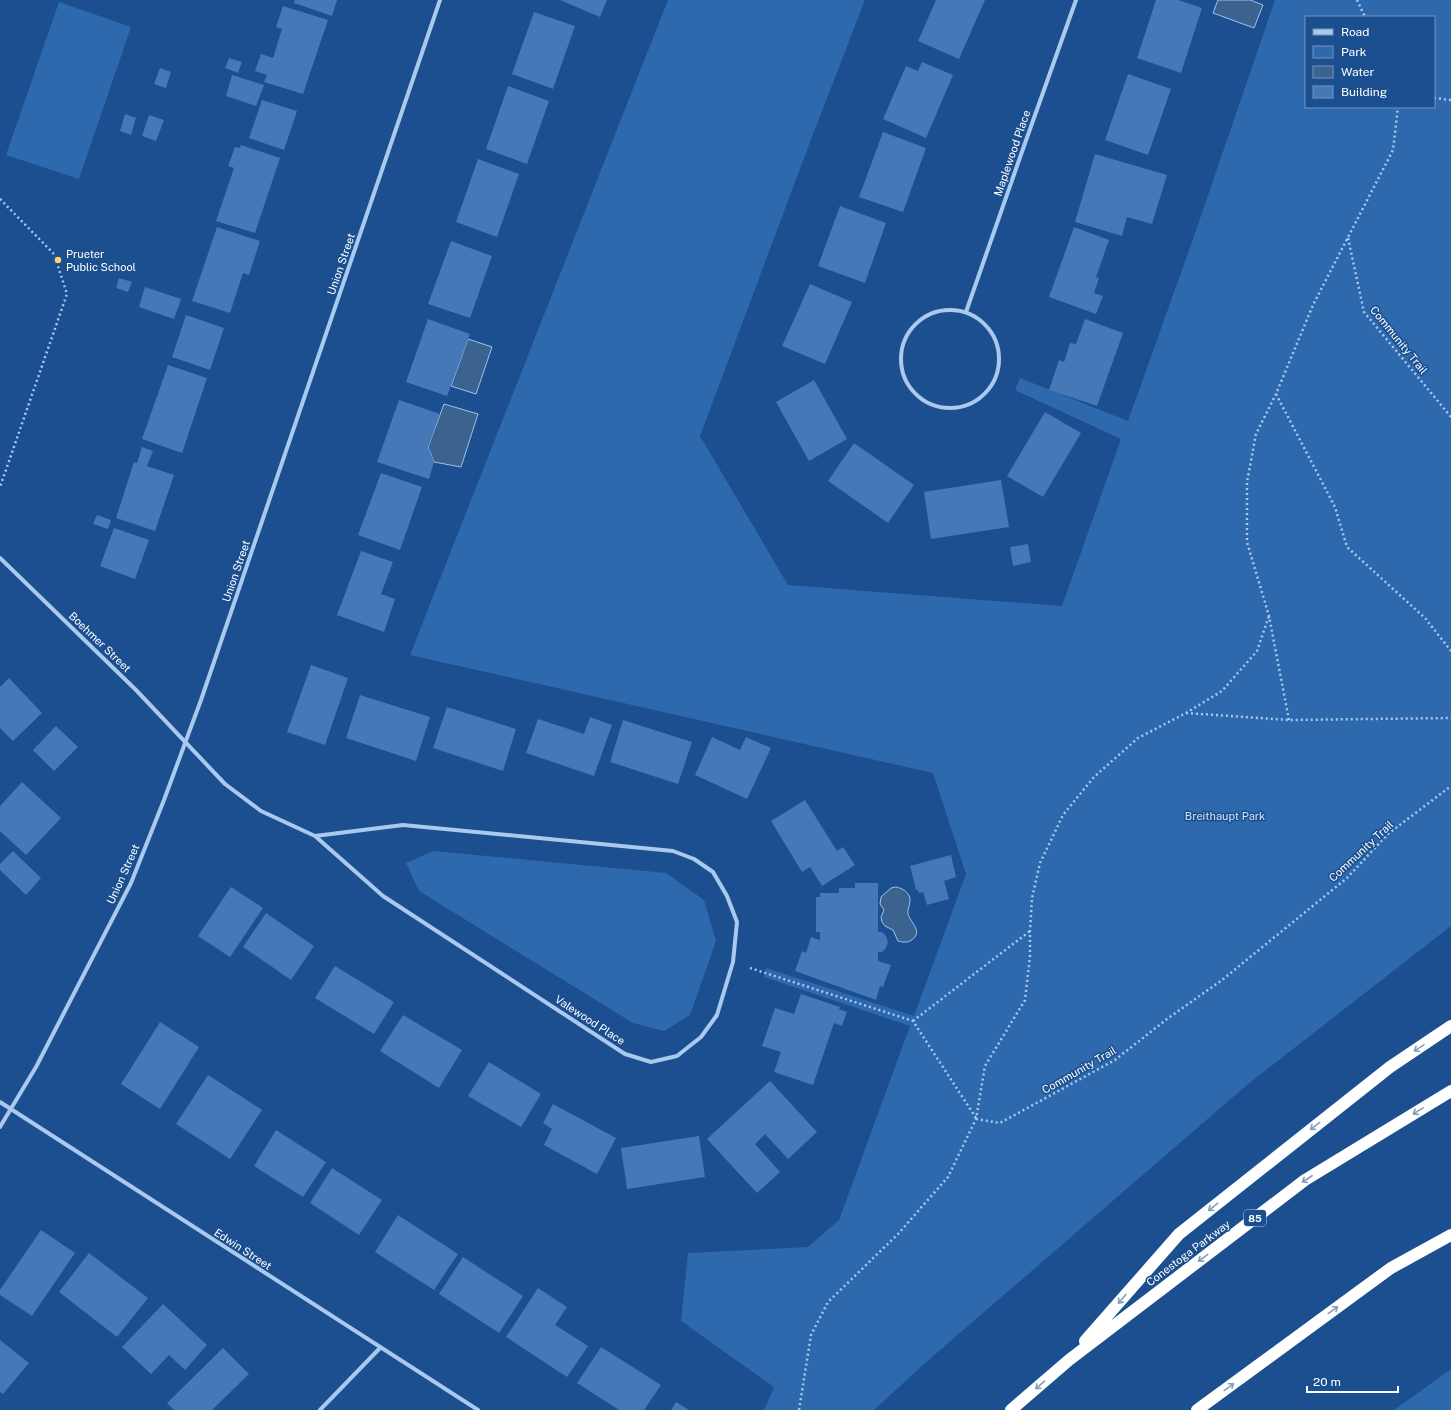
<svg xmlns="http://www.w3.org/2000/svg" width="1451" height="1410" font-family="'Public Sans',sans-serif">
<style>
.green{fill:#2e69ad;fill-rule:evenodd}
.water{fill:#3c6290;stroke:#9cc4f0}
.building{fill:#4478b7}
.lines{fill:none;stroke-linecap:round;stroke-linejoin:round}
.path{stroke:#a9c9ee;stroke-width:2.5;stroke-dasharray:2 3;stroke-linecap:butt}
.minor{stroke:#a9c9ee;stroke-width:4}
.motorway{stroke:#fff;stroke-width:12}
.oneway{stroke:#829ec1}
.poi-dot{fill:#ffd166;stroke:#1b4f8f;stroke-width:1.5}
.labels{text-anchor:middle;dominant-baseline:central;stroke-width:3;stroke-linejoin:round;paint-order:stroke}
.shield{fill:#1b4f8f;stroke:#bbcadd;stroke-width:1}
.shield-label{font-size:10px;font-weight:bold;fill:#fff}
.street-label{font-size:11px;fill:#fff;stroke:#1b4f8f}
.poi-label{font-size:11px;fill:#fff;stroke:#1b4f8f;text-anchor:start}
.park-label{font-size:11px;fill:#cfe3fa;stroke:#1b4f8f}
</style>
<rect width="100%" height="100%" fill="#1b4f8f"/>
<path class="green" d="M668,0H865L810,142L700,436L788,585L1062,606L1121,439L1015,390L1020,378L1128,421L1192,242L1275,0H1451V926L1248,1084L924,1364L874,1410H764L774,1387L681,1321L688,1253L808,1247L839,1220L910,1026L764,977L766,968L914,1016L966,874L933,773L410,655ZM1306,17H1434V107H1306Z
M59,2L131,27L79,179L6,155Z
M433,851L666,873L704,900L716,941L690,1015L664,1031L633,1023L419,891L406,863Z
M1451,1369V1410H1394Z"/>
<path class="water" d="M1218,0H1250L1263,5L1254,28L1213,13Z
M468,339L492,347L476,394L451,386Z
M444,404L478,414L461,467L434,462L428,447Z
M896,887C902,888 911,893 910,901C910,906 907,909 908,914C910,922 925,933 910,941C907,943 901,942 898,941L893,930L885,926L882,922L881,917L884,910L880,904L881,897L891,888Z"/>
<path class="building" d="M295,0H337L332,16L294,3Z
M560,0H607L600,17Z
M936,0H985L959,59L918,41Z
M1156,0H1178L1202,8L1181,73L1137,58Z
M283,6L328,20L303,94L264,82L267,75L255,71L261,54L273,58L282,29L276,27Z
M534,12L575,26L553,89L512,74Z
M229,58L242,62L238,73L225,68Z
M922,62L953,75L926,138L883,119L906,66L918,71Z
M160,68L171,72L166,88L154,84Z
M1128,74L1171,89L1148,155L1105,140Z
M232,75L264,85L256,106L226,96Z
M508,86L549,101L527,164L486,149Z
M262,100L297,111L284,150L249,138Z
M125,114L136,118L131,135L120,131Z
M149,115L164,120L156,141L142,136Z
M883,132L926,148L903,212L859,197Z
M241,145L280,158L255,233L216,221L234,168L228,166L235,147L240,148Z
M1095,154L1167,175L1152,224L1127,217L1122,236L1075,222Z
M478,159L519,174L497,237L456,222Z
M840,206L886,223L865,283L818,266Z
M217,227L260,241L249,275L243,273L230,313L192,301Z
M1074,227L1109,240L1096,277L1099,278L1094,293L1103,296L1096,314L1049,297Z
M451,241L492,256L470,318L428,304Z
M119,278L132,282L128,292L116,288Z
M810,284L852,302L825,364L782,346Z
M145,287L181,299L174,319L139,307Z
M186,315L224,328L210,370L172,357Z
M428,319L470,334L447,396L406,382Z
M1085,319L1123,333L1097,406L1049,390L1059,360L1064,362L1070,343L1076,344Z
M168,365L207,378L182,453L142,439Z
M814,380L847,439L809,461L776,402Z
M399,400L440,414L428,447L434,462L429,479L377,462Z
M1045,412L1081,433L1043,497L1007,476Z
M854,443L914,485L888,523L828,481Z
M142,447L153,451L147,466L174,475L155,531L116,518L134,462L137,463Z
M381,473L422,487L400,550L358,535Z
M1001,480L1009,527L931,539L924,492Z
M97,515L111,520L108,529L93,524Z
M114,528L149,540L135,579L100,566Z
M1028,544L1031,562L1013,566L1010,547Z
M361,551L393,562L381,594L395,599L384,632L337,615Z
M311,665L348,678L325,745L287,732Z
M9,678L42,713L13,741L0,728V687Z
M360,695L430,717L416,761L346,738Z
M447,707L516,729L503,771L433,748Z
M590,717L612,725L594,776L526,753L538,719L584,734Z
M623,720L692,742L678,784L610,762Z
M56,726L78,747L54,771L33,750Z
M712,737L740,750L746,737L771,748L747,799L695,775Z
M22,782L61,818L26,855L0,831V806Z
M805,800L837,851L843,847L855,865L822,886L810,867L802,872L771,821Z
M13,851L41,878L26,895L0,870V864Z
M951,855L956,877L944,881L949,899L927,905L923,892L919,893L918,890H916L910,866Z
M855,883H878V932H882L886,936L888,942L886,948L882,952H878V961L891,965L883,987L880,986L876,1000L795,971L802,951L806,953L811,937L820,940V932H816V897H820V893H839V888H855Z
M231,887L263,908L230,957L198,936Z
M266,913L314,946L291,980L243,947Z
M335,966L394,1002L374,1034L315,998Z
M801,994L840,1007L839,1009L847,1012L842,1026L834,1023L813,1085L774,1072L781,1052L762,1046L775,1008L794,1014Z
M403,1015L462,1050L439,1088L380,1051Z
M160,1022L199,1047L160,1109L121,1084Z
M489,1062L541,1094L521,1127L468,1096Z
M208,1075L262,1110L230,1159L176,1124Z
M770,1081L817,1132L788,1159L765,1134L755,1144L780,1172L757,1193L707,1139Z
M553,1104L616,1138L597,1174L544,1145L552,1129L543,1123Z
M276,1130L326,1162L303,1197L254,1166Z
M699,1136L705,1177L627,1189L621,1148Z
M332,1168L382,1200L359,1235L310,1203Z
M398,1215L458,1254L434,1290L375,1252Z
M41,1230L75,1253L32,1316L0,1295V1290Z
M89,1253L148,1298L117,1337L59,1292Z
M463,1257L523,1296L499,1333L439,1294Z
M538,1288L567,1307L555,1325L588,1346L567,1377L506,1337Z
M163,1304L207,1345L185,1370L169,1355L151,1374L122,1347Z
M0,1340L29,1363L3,1394L0,1392Z
M601,1347L661,1385L644,1410H619L577,1383Z
M223,1348L249,1374L212,1410H174L167,1403Z
M676,1402L689,1410H671Z"/>
<g class="lines">
<path class="path" d="M1357,0L1365,17
M1434,98L1451,100
M0,199L54,254L67,294L0,487
M1348,238L1364,312L1451,417
M1276,394L1335,507L1347,547L1425,618L1451,651
M1186,713L1289,720L1451,718
M1289,720L1269,616L1247,542V482L1256,434L1276,394L1313,305L1393,150L1398,107
M750,968L913,1021L976,1118
M913,1021L1030,931
M976,1119L1000,1123L1115,1060L1167,1019L1222,980L1347,878L1388,834L1451,786
M799,1410L811,1335L828,1302L898,1234L948,1177L976,1119L985,1066L1025,1000L1030,956V931L1032,898L1040,863L1063,815L1094,777L1138,738L1186,713L1222,691L1257,651L1269,616"/>
<path class="minor" d="M901 359a49 49 0 1 1 98 0a49 49 0 1 1-98 0Z
M966,312L1024,146L1076,0
M0,558L136,690L225,784L261,811L315,836L383,896L625,1054L651,1062L677,1056L701,1037L717,1015L733,962L737,922L727,896L713,872L694,859L673,851L403,825L315,836
M0,1102L478,1410
M0,1127L36,1067L131,883L164,800L201,700L440,0
M320,1410L380,1348"/>
<path class="motorway" d="M1085,1341L1179,1234L1390,1067L1451,1026
M1011,1410L1069,1360L1305,1180L1451,1091
M1197,1410L1391,1268L1451,1235"/>
</g>
<defs><path id="oneway-shaft" d="M-6 0H5M1.5-3L5.5 0L1.5 3" fill="none" stroke-width="1.6" stroke-linecap="round" stroke-linejoin="round"/></defs>
<g class="oneway">
<use href="#oneway-shaft" transform="translate(1419 1048) rotate(146)"/>
<use href="#oneway-shaft" transform="translate(1418 1111) rotate(149)"/>
<use href="#oneway-shaft" transform="translate(1315 1126) rotate(142)"/>
<use href="#oneway-shaft" transform="translate(1307 1179) rotate(147)"/>
<use href="#oneway-shaft" transform="translate(1213 1207) rotate(142)"/>
<use href="#oneway-shaft" transform="translate(1203 1258) rotate(143)"/>
<use href="#oneway-shaft" transform="translate(1122 1299) rotate(131)"/>
<use href="#oneway-shaft" transform="translate(1333 1310) rotate(-36)"/>
<use href="#oneway-shaft" transform="translate(1040 1385) rotate(139)"/>
<use href="#oneway-shaft" transform="translate(1229 1387) rotate(-36)"/>
</g>
<circle class="poi-dot" cx="58" cy="260" r="4"/>
<g class="labels">
<rect class="shield" x="1244" y="1210" width="22" height="16" rx="3"/>
<g class="shield-label">
<text x="1255" y="1218">85</text>
</g>
<g class="street-label">
<text transform="translate(1012 153) rotate(-71)">Maplewood Place</text>
<text transform="translate(341 264) rotate(-71)">Union Street</text>
<text transform="translate(1399 340) rotate(51)">Community Trail</text>
<text transform="translate(236 571) rotate(-71)">Union Street</text>
<text transform="translate(100 642) rotate(44)">Boehmer Street</text>
<text transform="translate(1361 851) rotate(-43)">Community Trail</text>
<text transform="translate(123 874) rotate(-66)">Union Street</text>
<text transform="translate(590 1020) rotate(33)">Valewood Place</text>
<text transform="translate(1079 1070) rotate(-30)">Community Trail</text>
<text transform="translate(243 1249) rotate(33)">Edwin Street</text>
<text transform="translate(1188 1253) rotate(-37)">Conestoga Parkway</text>
</g>
<g class="poi-label">
<text x="66" y="254">Prueter<tspan x="66" dy="13">Public School</tspan></text>
</g>
<g class="park-label">
<text x="1225" y="816">Breithaupt Park</text>
</g>
</g>
<rect x="1305" y="16" width="130" height="92" fill="#1b4f8f" stroke="#7695bc"/>
<rect x="1313" y="29" width="20" height="6" fill="#a9c9ee" stroke="#7695bc"/>
<text x="1341" y="36" font-size="12" fill="#ffffff">Road</text>
<rect x="1313" y="46" width="20" height="12" fill="#2e69ad" stroke="#7695bc"/>
<text x="1341" y="56" font-size="12" fill="#ffffff">Park</text>
<rect x="1313" y="66" width="20" height="12" fill="#3c6290" stroke="#7695bc"/>
<text x="1341" y="76" font-size="12" fill="#ffffff">Water</text>
<rect x="1313" y="86" width="20" height="12" fill="#4478b7" stroke="#7695bc"/>
<text x="1341" y="96" font-size="12" fill="#ffffff">Building</text>
<path d="M1307 1386v6h91v-6" fill="none" stroke="#ffffff" stroke-width="2"/>
<text x="1313" y="1386" font-size="12" fill="#ffffff" stroke="#1b4f8f" stroke-width="3" paint-order="stroke">20 m</text>
</svg>
